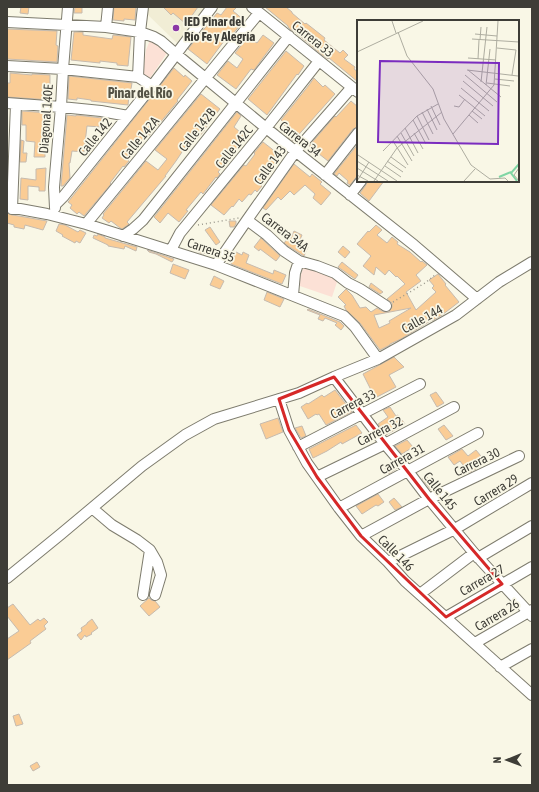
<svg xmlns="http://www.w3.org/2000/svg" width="539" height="792" font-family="'Asap Condensed',sans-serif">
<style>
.built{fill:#f1edd5}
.green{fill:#fce1d6}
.building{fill:#facc95;stroke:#c6bbaf;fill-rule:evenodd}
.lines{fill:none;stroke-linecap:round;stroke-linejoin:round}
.minor-casing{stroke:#7e7c6e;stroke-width:12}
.path{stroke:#9c9a8f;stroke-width:1.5;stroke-dasharray:1 3;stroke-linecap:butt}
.minor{stroke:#fff;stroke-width:10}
.marked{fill:none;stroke:#d62828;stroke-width:3;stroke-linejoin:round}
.poi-dot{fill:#8b38a6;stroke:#f9f7e6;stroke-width:1.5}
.labels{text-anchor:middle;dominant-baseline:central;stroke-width:3.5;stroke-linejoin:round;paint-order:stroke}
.poi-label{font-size:13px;font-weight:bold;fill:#3e3d37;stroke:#f9f7e6;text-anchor:start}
.street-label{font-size:13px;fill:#3e3d37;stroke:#f9f7e6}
.neighbourhood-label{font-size:14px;font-weight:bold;fill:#545245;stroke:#f9f7e6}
.inset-river{fill:none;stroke:#80d6a4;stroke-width:2}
.inset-road{fill:none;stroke:#aeada0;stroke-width:1}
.view{fill:#7b2cbf;fill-opacity:0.15;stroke:#7b2cbf;stroke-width:2}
.inset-edge{fill:none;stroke:#3e3d37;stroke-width:2}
</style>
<rect width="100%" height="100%" fill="#f9f7e6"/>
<path class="built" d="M145,7H207L178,44L145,12Z"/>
<path class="green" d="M150,40L167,53L148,81L142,78L146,50Z
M304,266L338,279L332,297L297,285Z"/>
<path class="building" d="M21,7H29L28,14L20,13Z
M75,7H82V13H74Z
M114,7H136L135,20L124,19V21L113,20Z
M163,7H198L186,24L173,13L171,15Z
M227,7H237L233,11L244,20L229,39L227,37L207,64L188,49L217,13L221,15Z
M265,7H286L292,12V13L305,24L306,23L325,38L324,40L340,53L343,50L348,55L344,59L355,67L354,69L358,72V82L329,58L328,59L322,55L294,31L291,30L288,27V26Z
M7,29L57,31L56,45L58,46L57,62L7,59Z
M74,32H83V35L112,39L113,35L131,37L128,66L117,65V63L100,61V63L71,60Z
M263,35L274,43L254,70L251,69L236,89L217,75L228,61L237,68L243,59L235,53L248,37L257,43Z
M286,51L304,66L298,75L297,74L267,115L248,99Z
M174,68L184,77L185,75L192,81L177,100L178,101L150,135H148L128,160L129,161L124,167L123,166L110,183L111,184L84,216L79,212L77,214L70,208L72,205L68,202Z
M10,73L32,75V74L50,75V100L7,97V83H10Z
M69,76L132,83L130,95H129L128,105L91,101V100L77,98V100L68,99Z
M314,78L323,87L325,85L335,94L293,141L288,137L292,133L283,124L284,123L281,120L309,85Z
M201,94L220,109L211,120H212L204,130H205L196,140L195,139L190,144L188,143L176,161L165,176H166L127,222L129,224L128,225L122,229L120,228L111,221L109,223L102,218L104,215L103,214L146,161L158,170L167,159L155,150Z
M351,101L358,107V127L353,129L328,161L309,146L335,116L336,117Z
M22,111L49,113V114H51L50,129H49L48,149H45V157H34L35,142L26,141V125H22Z
M237,112L241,116L234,127L246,137L241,143L242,144L218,172L220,174L217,178L216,177L203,194L201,192L186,210L188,211L179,222L168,213L160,223L154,217Z
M67,115L76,116V115L102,118L101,127L87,126L84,152L72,151L70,163H69L70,178L63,186H61Z
M21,140L24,141L23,153H27L26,162H20Z
M263,142L281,156L263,179L264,181L261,185L262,186L257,192L255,190L251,195L249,194L242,202L239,199L233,207L232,206L224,215L211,205L244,165L246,166L255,154L254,153Z
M358,144V175L350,185L347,183L348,181L339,173L337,176L334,174Z
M294,164L310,177L312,174L322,182L320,184L331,193L321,205L313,198L315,194L305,185L294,195L290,191L281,200L278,197L266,210L263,208Z
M46,168L45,191H39V187L28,186V200L20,199L21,178L36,180V169Z
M367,181H384L369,201L360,193L366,185Z
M7,213L12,215L19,216L47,221L43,230L25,225L24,229L14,227V225L7,223Z
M229,221H236V224L234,227H230Z
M59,224L65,225L78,232L80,230L86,233L80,243L76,241L75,243L62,236L63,235L56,231Z
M376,225L382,230L377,235L387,243L392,237L398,242L397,244L410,252L421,262L422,261L427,265L416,275L421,281L406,292L416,310L436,292L432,288L434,286L429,280L438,274L446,284L445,285L459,302L442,315L432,321V320L401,339L390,344V345L380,350L360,323L346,310L344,306L346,305L338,297L346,289L352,295L360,308L366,307L371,312L377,308L382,311L386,312H389L392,307V303L387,299L405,284L397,276L396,277L389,270L385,275L376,267L374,275L363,266L371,256L357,244L368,231L369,232ZM411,308L389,321L390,323L379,328L374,315Z
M210,227L220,242L216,245L205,230Z
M294,231L302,235L299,242L308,247L304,256L288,246L284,243L289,237L291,238Z
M98,234L105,237V238L137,247L136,251L125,246L124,249L108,246V245L93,238L94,235L97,236Z
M261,238L280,256L276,261L260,249L259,251L254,247Z
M197,245L206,251L204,254L200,253L194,249Z
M343,246L350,252L345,258L338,252Z
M147,250L174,259L172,262L156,254L149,252Z
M236,252L242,255L243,252L249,255L246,263L273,274L274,270L286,275L282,284L231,264Z
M342,262L358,275L355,279L338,267Z
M173,264L189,270L185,279L170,273Z
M214,276L224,281L220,289L210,285Z
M371,283L383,292L380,294L369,287Z
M267,292L284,299L280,307L264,300Z
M308,309L340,322L344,326L341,330L335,325L337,323L325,318L323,321L318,319L320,315L307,310Z
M394,357L404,367L389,375L396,387L375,398L363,374Z
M335,390L352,412L326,425L319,414L317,415L316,414L308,419L301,407L307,403L308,404L322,395L324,397Z
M436,392L444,403L437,407L430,395Z
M390,407L396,416L398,415L405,424L386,435L378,424L388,417L383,410Z
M278,418L283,432L266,439L260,424Z
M356,425L362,433L342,444L341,442L327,451L313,458L309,449Z
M444,425L453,436L446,440L438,429Z
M302,426L306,436L301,438L295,428Z
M407,440L413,447L402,454L395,446Z
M462,449L468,456L476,450L485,461L475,468L476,469L469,473L460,461L454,465L448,457Z
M392,462L397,468L389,474L385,468Z
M426,476L435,487L431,490L422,479Z
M378,494L384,502L378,506L376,505L362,514L356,506Z
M394,498L402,507L395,510L389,502Z
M149,598L151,600L155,601L160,607L149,616L140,606Z
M13,604L30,625L38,619L40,621L44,618L48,622L44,626L46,629L30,641L31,643L7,660V639L19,631L7,616V608Z
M92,619L98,628L91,633L92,634L86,637L85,635L81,640L77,635L82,631L81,628L87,624V623Z
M19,714L23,724L16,726L13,716Z
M37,762L40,767L33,771L30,766Z"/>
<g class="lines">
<defs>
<path id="minor" d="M252,7L358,92
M7,22L106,27L140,32L154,37L161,41L176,54L266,128L414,245L477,299
M106,27L108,7
M7,66L63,69L138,77L152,86
M138,77L140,32L143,7
M7,103L61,107L101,111L128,116
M16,104L12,209H20L47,214L86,224L216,265L344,316L355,327L378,359
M325,175L358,133
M350,195L361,181
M55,205L63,197L152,86L212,7
M55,208L54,187L61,107L63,69L68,7
M247,220L267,235L284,251L299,261L317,266L335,273L348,283L360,289L386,306
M86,224L259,13
M123,236L133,229L143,220L289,36
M171,250L180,233L266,128L319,61
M216,265L247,220L295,152L352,87
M293,295L295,273L299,261
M334,377L385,444L407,470L429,499L474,553L532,616
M279,399L289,430L307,463L339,508L361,536L388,562L405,581L532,695
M298,447L420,384
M317,477L385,444L454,407
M92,508L112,525L137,540L150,550L157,562L161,575L155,595
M339,508L478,433
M361,536L429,499L519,456
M478,558L532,526
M388,562L455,529L532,483
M7,578L61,534L142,466L185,435L214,419L299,393L334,377L378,359L456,315L499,282L532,262
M420,594L474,553
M143,595L150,550
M446,617L532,567
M475,643L532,610
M500,667L532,649"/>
</defs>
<use href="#minor" class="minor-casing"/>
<path class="path" d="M198,225L239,218
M393,302L425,283L435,275"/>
<use href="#minor" class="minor"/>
</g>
<path class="marked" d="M334,377L429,499L502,584L446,617L361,536L317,477L289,430L279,399Z"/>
<circle class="poi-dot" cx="176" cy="28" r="4"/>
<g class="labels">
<g class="poi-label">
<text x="184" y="21">IED Pinar del<tspan x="184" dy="15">Río Fe y Alegría</tspan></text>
</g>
<g class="street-label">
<text transform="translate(313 39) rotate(39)">Carrera 33</text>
<text transform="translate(46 119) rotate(-86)">Diagonal 140E</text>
<text transform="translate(197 130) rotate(-52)">Calle 142B</text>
<text transform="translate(95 137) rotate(-51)">Calle 142</text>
<text transform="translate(140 138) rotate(-50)">Calle 142A</text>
<text transform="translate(300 139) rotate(38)">Carrera 34</text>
<text transform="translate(234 147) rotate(-51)">Calle 142C</text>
<text transform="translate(270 165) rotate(-54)">Calle 143</text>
<text transform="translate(285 232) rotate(37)">Carrera 34A</text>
<text transform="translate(211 250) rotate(19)">Carrera 35</text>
<text transform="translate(422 319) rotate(-29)">Calle 144</text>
<text transform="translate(353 404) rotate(-27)">Carrera 33</text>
<text transform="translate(380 431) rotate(-27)">Carrera 32</text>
<text transform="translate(402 459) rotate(-29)">Carrera 31</text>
<text transform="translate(477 462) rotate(-26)">Carrera 30</text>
<text transform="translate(496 490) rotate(-31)">Carrera 29</text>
<text transform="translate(440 491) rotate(51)">Calle 145</text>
<text transform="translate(396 553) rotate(45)">Calle 146</text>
<text transform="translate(482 580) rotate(-30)">Carrera 27</text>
<text transform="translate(497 615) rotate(-31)">Carrera 26</text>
</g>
<g class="neighbourhood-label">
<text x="140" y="93">Pinar del Río</text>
</g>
</g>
<g transform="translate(357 20)">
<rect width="162" height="162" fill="#f9f7e6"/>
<path class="inset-river" d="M142,157L154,152M160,161L154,153L162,144"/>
<path class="inset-road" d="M35,1L39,13M41,12L50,36L76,69L87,99L114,145L133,159L148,158L151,161M118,14L140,16M115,19L162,22M123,20L124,7M140,28L159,30L155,55M0,32L66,1M111,38L139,40M121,39L122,20M110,50L161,56M111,50L144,77M108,55L140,82M138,59L157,61M106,61L136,86M124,62L130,7M130,63L153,66M129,65L133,29M104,68L132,91M102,75L128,96M74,86L83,105M97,86L102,87L108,79M70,89L80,110M115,91L125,99M65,92L76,114M112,95L121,103M60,96L72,120M56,100L69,124M48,108L61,133M44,113L57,136M57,113L66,129M96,114L137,65L141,1M40,116L55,141M36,121L51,145M26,131L60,96L81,84M1,135L40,161M34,137L49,148M0,141L31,161M30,141L46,152M28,146L44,157M0,148L21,161M162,148L157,155L162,161M0,155L11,161M0,161L12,142M17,161L40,128L85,92M107,161L118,149"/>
<path class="view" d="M23,41L142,43L141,124L21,122Z"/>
<rect width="162" height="162" class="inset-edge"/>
</g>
<rect width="539" height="792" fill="none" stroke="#3e3d37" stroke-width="16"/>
<g transform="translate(507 760) rotate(269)" stroke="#f9f7e6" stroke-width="3" paint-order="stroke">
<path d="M0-3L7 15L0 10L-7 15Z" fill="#3e3d37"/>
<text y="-6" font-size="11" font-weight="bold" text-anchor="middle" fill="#3e3d37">N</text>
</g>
</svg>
